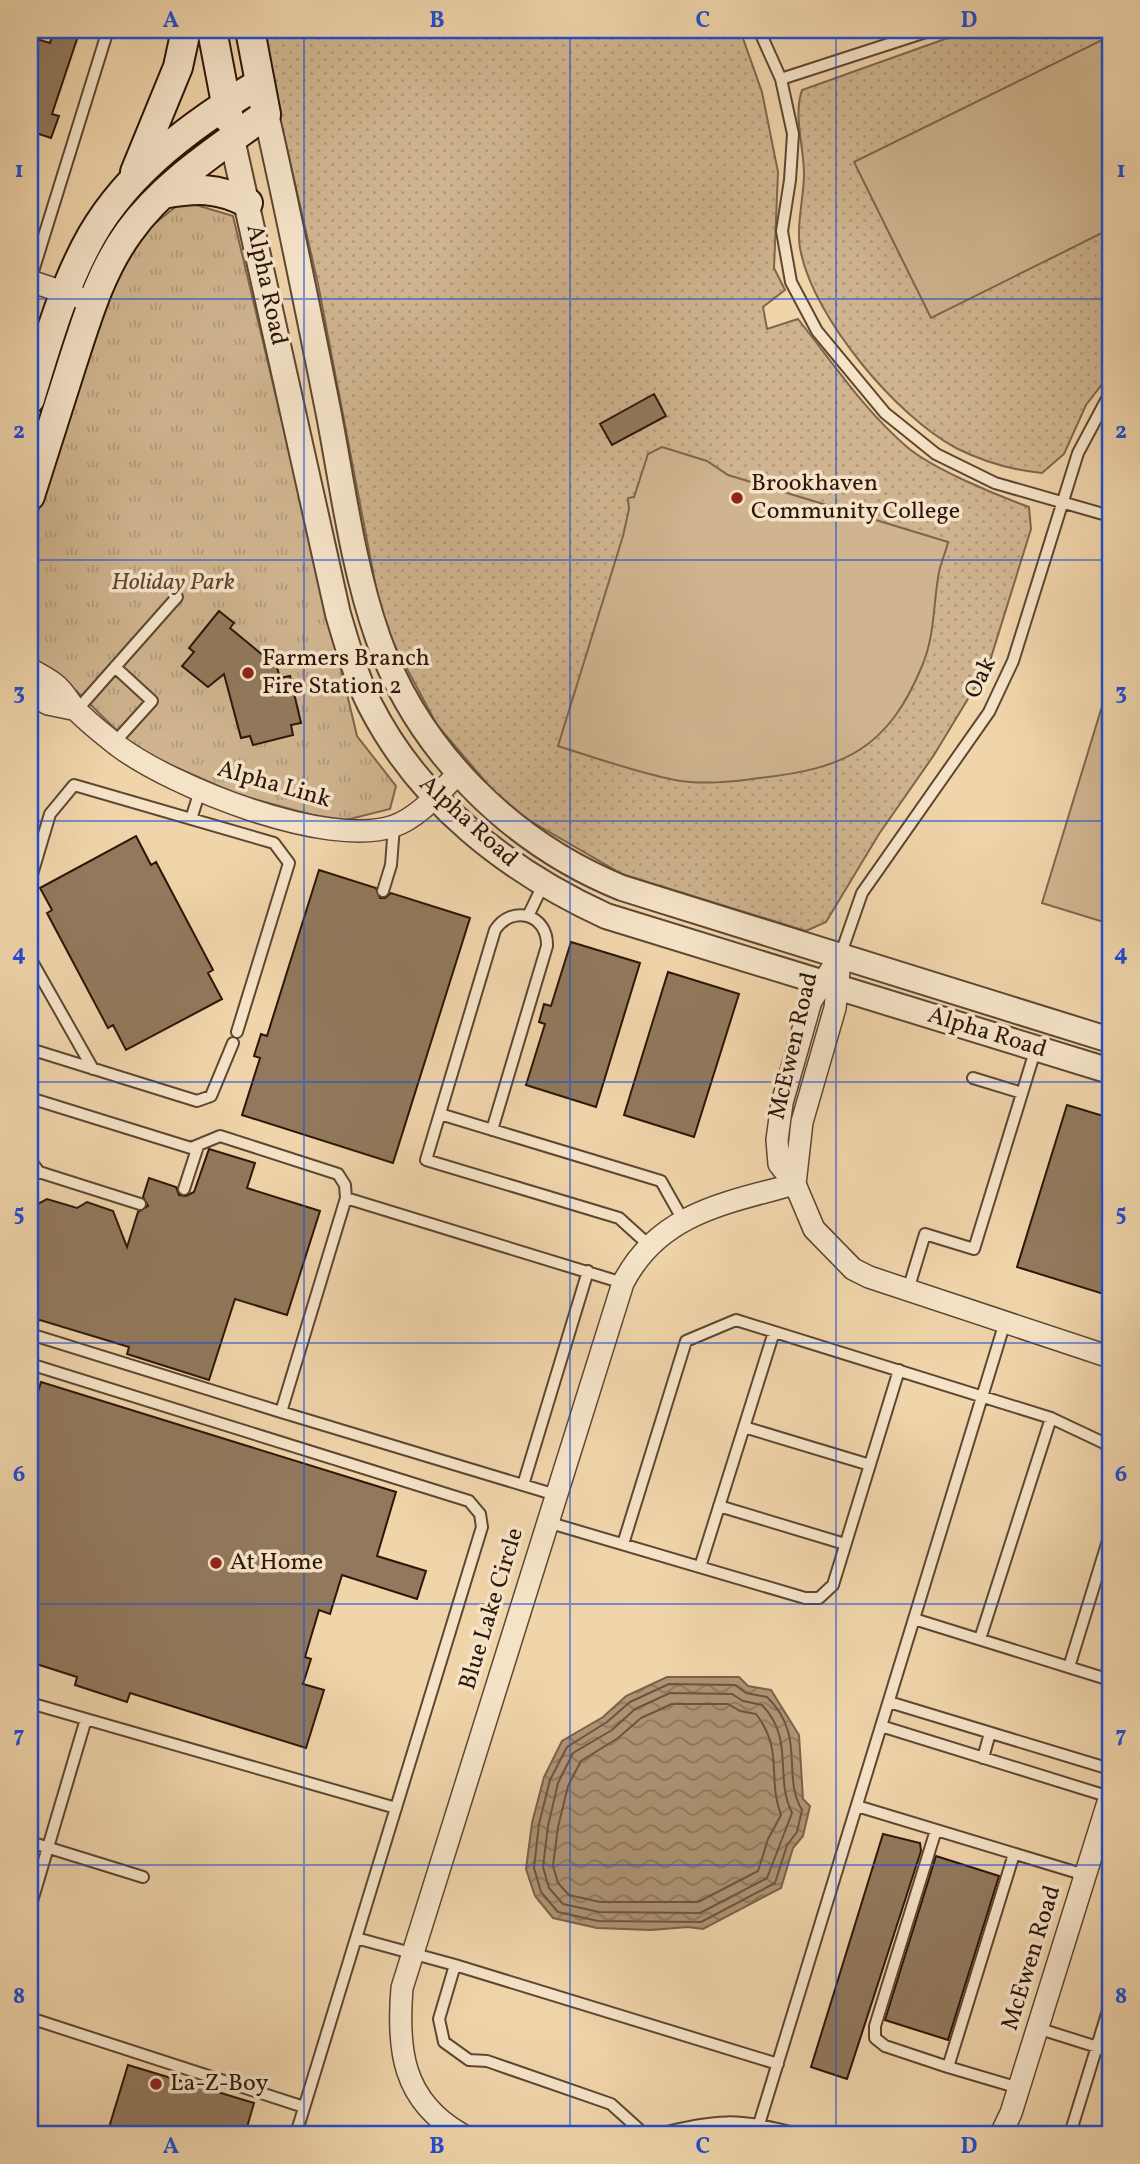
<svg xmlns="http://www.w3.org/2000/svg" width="1140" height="2164" font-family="Vollkorn,serif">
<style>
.grass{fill:url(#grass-dots);stroke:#7e654c;stroke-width:2}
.park{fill:url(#park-tufts);stroke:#7e654c;stroke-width:2}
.pitch{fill:#cfb48f;stroke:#7e654c;stroke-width:2}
.water{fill:url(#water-waves);stroke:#7a6149;stroke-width:2}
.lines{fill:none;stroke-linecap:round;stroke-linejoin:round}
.shore{stroke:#6e543e;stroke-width:2}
.building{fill:#92795d;stroke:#2d1609;stroke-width:2}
.service-casing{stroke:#5e4631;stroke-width:14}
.minor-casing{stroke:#5e4631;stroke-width:24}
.tertiary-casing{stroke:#5e4631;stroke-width:28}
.secondary-casing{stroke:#2d1609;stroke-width:32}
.service{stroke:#f5e3c8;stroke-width:10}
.minor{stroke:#f5e3c8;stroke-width:21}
.tertiary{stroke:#f5e3c8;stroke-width:24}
.secondary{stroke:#f5e3c8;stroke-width:28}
.grid{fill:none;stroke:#1d4ed8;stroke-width:2;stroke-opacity:0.55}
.poi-dot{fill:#8f2418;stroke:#f5e3c8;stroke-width:2.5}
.labels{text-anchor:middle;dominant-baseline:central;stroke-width:7;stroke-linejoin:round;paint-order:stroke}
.street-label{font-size:24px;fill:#2d1609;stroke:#f5e3c8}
.poi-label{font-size:24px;fill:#2d1609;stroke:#f5e3c8;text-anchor:start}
.park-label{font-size:24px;font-style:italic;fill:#5e4531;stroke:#f5e3c8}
.neatline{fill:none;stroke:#1d4ed8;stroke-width:2.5}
.grid-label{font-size:23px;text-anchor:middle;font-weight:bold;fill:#1d4ed8}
</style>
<defs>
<pattern id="grass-dots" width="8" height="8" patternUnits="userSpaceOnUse" patternTransform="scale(1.75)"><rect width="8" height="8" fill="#cfb48f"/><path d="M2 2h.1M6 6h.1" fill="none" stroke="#b29a7a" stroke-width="1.8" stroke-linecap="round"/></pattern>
<pattern id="park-tufts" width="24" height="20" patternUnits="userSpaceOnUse" patternTransform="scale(1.75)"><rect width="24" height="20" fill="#cfb48f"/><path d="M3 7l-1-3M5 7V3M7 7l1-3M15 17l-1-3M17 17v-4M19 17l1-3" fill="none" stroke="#b29a7a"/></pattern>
<pattern id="water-waves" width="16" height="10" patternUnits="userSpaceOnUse" patternTransform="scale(1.75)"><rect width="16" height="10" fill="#ae9373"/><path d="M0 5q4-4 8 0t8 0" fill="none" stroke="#8e775d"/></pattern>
</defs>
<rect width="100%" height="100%" fill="#f0d4aa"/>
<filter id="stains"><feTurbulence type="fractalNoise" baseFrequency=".00286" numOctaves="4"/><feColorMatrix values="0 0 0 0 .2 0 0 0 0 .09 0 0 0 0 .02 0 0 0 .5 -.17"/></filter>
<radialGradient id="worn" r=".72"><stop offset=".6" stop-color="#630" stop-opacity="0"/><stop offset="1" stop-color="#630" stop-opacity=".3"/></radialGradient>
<path class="grass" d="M264,30H740L762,92L778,172L774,268L785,290L763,307L767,329L798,319C833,363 864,410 907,447C933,469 996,495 1029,507L1031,529L989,664L934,755L879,834L826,922L806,931L622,874L508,808L437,725L383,624L318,284L271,79Z
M970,30H1110V374L1086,405L1064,454L1042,473C1011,470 984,462 956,448C896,416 815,319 801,253C795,229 804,198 804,174C804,146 793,116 802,90Z"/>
<path class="park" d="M183,201L233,216L357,736L396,786L390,809L338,822L239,795L137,750L61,676L30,660V537L111,282L139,236Z"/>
<path class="pitch" d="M1110,36V229L931,318L854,162Z
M662,447L707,461L728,475L948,542C946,552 941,562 939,572C933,604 935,636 922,666C888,749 844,769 759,778C731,782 703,785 675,780C635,772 596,758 558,746L623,536L629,509L628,498L634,497L648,454Z
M1110,680V924L1042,903Z"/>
<path class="water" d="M667,1677H739L748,1686L771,1690L799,1735L803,1799L810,1806L803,1836L793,1848L781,1888L703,1929L688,1927L651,1930L597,1928L553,1918L535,1896L526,1869L532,1823L544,1777L562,1741L603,1717L626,1696Z"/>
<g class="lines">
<path class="shore" d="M669,1684L735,1685L746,1693L767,1697C807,1736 781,1775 802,1810L797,1832L787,1845L775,1883L701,1922L598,1921L558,1912L541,1892L534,1868L539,1824L550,1780L567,1747L607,1722L630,1702Z
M670,1693L732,1694L743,1701L762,1705C795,1739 774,1777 792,1813L767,1878L700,1913L599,1912L563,1904L549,1888L543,1867L548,1826L558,1783L573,1753L612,1730L635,1709Z
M672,1704H728L740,1711L756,1714C784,1750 767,1778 781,1815L768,1839L758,1871L698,1902H600L569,1895L558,1883L553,1866L558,1827L568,1786L581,1761L618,1738L641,1718Z"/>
</g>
<path class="building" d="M54,30H80L52,114L59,116L51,138L30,131V37L50,43Z
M654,394L666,416L612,445L600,424Z
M219,611L234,623L230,628L277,667L280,678L290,676L301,723L291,725L293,735L253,745L250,736L241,738L224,674L208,687L182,666L194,652L189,648Z
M136,836L151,865L156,862L213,970L208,973L222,999L126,1050L113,1025L108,1028L47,913L52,910L40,888Z
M319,870L376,888L380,898H385L391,893L470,918L393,1163L242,1115L260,1058L254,1056L261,1034L267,1036Z
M571,942L640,963L596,1107L526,1085L545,1024L539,1022L544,1004L551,1006Z
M668,972L739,994L694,1137L624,1115Z
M1067,1105L1110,1118V1296L1017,1267Z
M209,1149L255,1163L247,1188L320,1211L287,1315L235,1299L209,1380L127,1354L129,1347L40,1320L30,1326V1208L47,1199L77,1208L87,1202L113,1211L127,1247L138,1212L148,1206L143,1197L149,1178L176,1187L179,1195L186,1196L194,1192Z
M41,1382L396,1492L377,1556L426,1571L417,1599L342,1575L330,1614L319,1610L305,1657L311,1659L303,1684L324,1690L306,1748L130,1693L127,1702L75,1685L77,1677L30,1662V1418Z
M883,1834L920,1843L921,1851L847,2079L811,2067Z
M936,1856L999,1876L948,2040L885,2020Z
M128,2065L254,2103L245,2134H107Z"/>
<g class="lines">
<defs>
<path id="service" d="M759,30L781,79L793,134L790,180L782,231L791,282L817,331L885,413L936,454L995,483L1110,516
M781,79L932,30
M30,281L108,30
M77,710L177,597
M114,743L152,701L115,667
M191,819L200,791
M30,881L50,814L74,785L274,843L289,863L237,1032
M383,891L391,865L394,826
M528,916L543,885
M840,956L862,893L989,712L1013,661L1078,453L1110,393
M30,958L93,1069
M30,1049L197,1101L211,1096L233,1043
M973,1078L1022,1093
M30,1098L191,1148L220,1136L338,1174L345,1185L346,1198L281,1412L556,1495
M440,1114L661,1181L683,1220
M492,1130L547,946C548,914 512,904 495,930L426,1160L619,1218L650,1246
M30,1160L39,1172
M30,1176L39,1172L140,1204
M184,1189L198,1146
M346,1198L623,1283
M908,1290L925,1234L974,1249L1036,1048
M30,1334L281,1412
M30,1364L469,1501L480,1514L482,1527L296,2134
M744,1427L870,1465
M523,1485L588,1271
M719,1506L845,1544
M547,1522L805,1598H819L833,1585L899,1370
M623,1544L686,1341L736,1320L1051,1418L1104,1443L1110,1449
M700,1567L774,1332
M914,1619L1110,1680
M980,1639L1051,1418
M1069,1667L1110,1534
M889,1702L1110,1769
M30,1703L396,1808
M881,1726L1110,1797
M983,1758L990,1733
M857,1806L1085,1875
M936,1830L875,2026V2038L885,2046L948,2067L1014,1854
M30,1842L143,1877
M30,1908L86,1719
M356,1938L455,1965L439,2019L444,2042L469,2060L487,2061L611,2104L642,2132L657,2134
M455,1965L778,2064
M30,2018L304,2107
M1037,2028L1110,2051
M948,2067L1019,2088
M658,2134C717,2120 737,2117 797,2134
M756,2134L1005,1322
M1070,2134L1110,2004"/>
<path id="minor" d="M30,281L78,297
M30,669C38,674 50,679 57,686C65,693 70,703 77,711C89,723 104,735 118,746C173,787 327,849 394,826C420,817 441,790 460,772
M30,693L48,704L77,710
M840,956L811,1001L782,1103L777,1140L779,1164L795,1184L814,1229L853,1269L869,1277L1110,1357
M795,1184L802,1122L835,1008L839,971
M461,2134C402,2100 397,2049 402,1988L623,1283C659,1213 726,1203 795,1184
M1001,2134L1011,2113L1110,1796"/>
<path id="tertiary" d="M266,114C289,214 309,315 329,415C343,489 353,567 378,638C418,751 511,843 622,888L1110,1040
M232,139L338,614C347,644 356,677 370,705C420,803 508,871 606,916L1110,1071"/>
<path id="secondary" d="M212,30L229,119
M135,172L178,67L186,30
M163,194C196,188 217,187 248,203
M30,399C47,344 63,286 92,235C130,169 196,122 260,83
M30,496C44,452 58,408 72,364C87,318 100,272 129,232C164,183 217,150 266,114L250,30"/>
</defs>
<use href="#service" class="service-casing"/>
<use href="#minor" class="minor-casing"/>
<use href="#tertiary" class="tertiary-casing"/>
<use href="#secondary" class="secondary-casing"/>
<use href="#service" class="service"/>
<use href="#minor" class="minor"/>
<use href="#tertiary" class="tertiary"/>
<use href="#secondary" class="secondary"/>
</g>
<path class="grid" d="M304,30V2134M570,30V2134M836,30V2134M30,299H1110M30,560H1110M30,821H1110M30,1082H1110M30,1343H1110M30,1604H1110M30,1865H1110"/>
<g class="poi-dot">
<circle cx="737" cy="498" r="7"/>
<circle cx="248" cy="673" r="7"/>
<circle cx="216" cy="1563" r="7"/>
<circle cx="156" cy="2084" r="7"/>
</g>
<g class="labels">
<g class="street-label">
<text transform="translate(266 285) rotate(78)">Alpha Road</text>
<text transform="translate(981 678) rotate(-65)">Oak</text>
<text transform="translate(274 785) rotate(16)">Alpha Link</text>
<text transform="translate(468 822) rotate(42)">Alpha Road</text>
<text transform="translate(987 1033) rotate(17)">Alpha Road</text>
<text transform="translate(794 1046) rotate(-77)">McEwen Road</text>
<text transform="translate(492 1609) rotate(-73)">Blue Lake Circle</text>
<text transform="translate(1032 1958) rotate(-73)">McEwen Road</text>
</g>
<g class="poi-label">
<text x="751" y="484">Brookhaven<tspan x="751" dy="28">Community College</tspan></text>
<text x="262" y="659">Farmers Branch<tspan x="262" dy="28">Fire Station 2</tspan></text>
<text x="230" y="1563">At Home</text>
<text x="170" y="2084">La-Z-Boy</text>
</g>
<g class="park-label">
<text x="173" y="583">Holiday Park</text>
</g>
</g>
<rect width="1140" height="2164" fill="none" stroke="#f0d4aa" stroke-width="77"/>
<rect x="38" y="38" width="1064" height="2088" class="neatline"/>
<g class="grid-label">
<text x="171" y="27">A</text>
<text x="437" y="27">B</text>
<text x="703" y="27">C</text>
<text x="969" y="27">D</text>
<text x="19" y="177">1</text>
<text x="1121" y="177">1</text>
<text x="19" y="438">2</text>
<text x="1121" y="438">2</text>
<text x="19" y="699">3</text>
<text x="1121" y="699">3</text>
<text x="19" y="960">4</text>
<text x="1121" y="960">4</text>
<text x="19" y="1220">5</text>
<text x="1121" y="1220">5</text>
<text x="19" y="1481">6</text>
<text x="1121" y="1481">6</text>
<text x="19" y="1742">7</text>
<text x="1121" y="1742">7</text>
<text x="19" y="2003">8</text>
<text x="1121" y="2003">8</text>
<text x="171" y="2153">A</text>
<text x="437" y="2153">B</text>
<text x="703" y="2153">C</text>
<text x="969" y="2153">D</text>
</g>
<rect width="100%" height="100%" filter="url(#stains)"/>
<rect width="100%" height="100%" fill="url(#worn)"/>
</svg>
